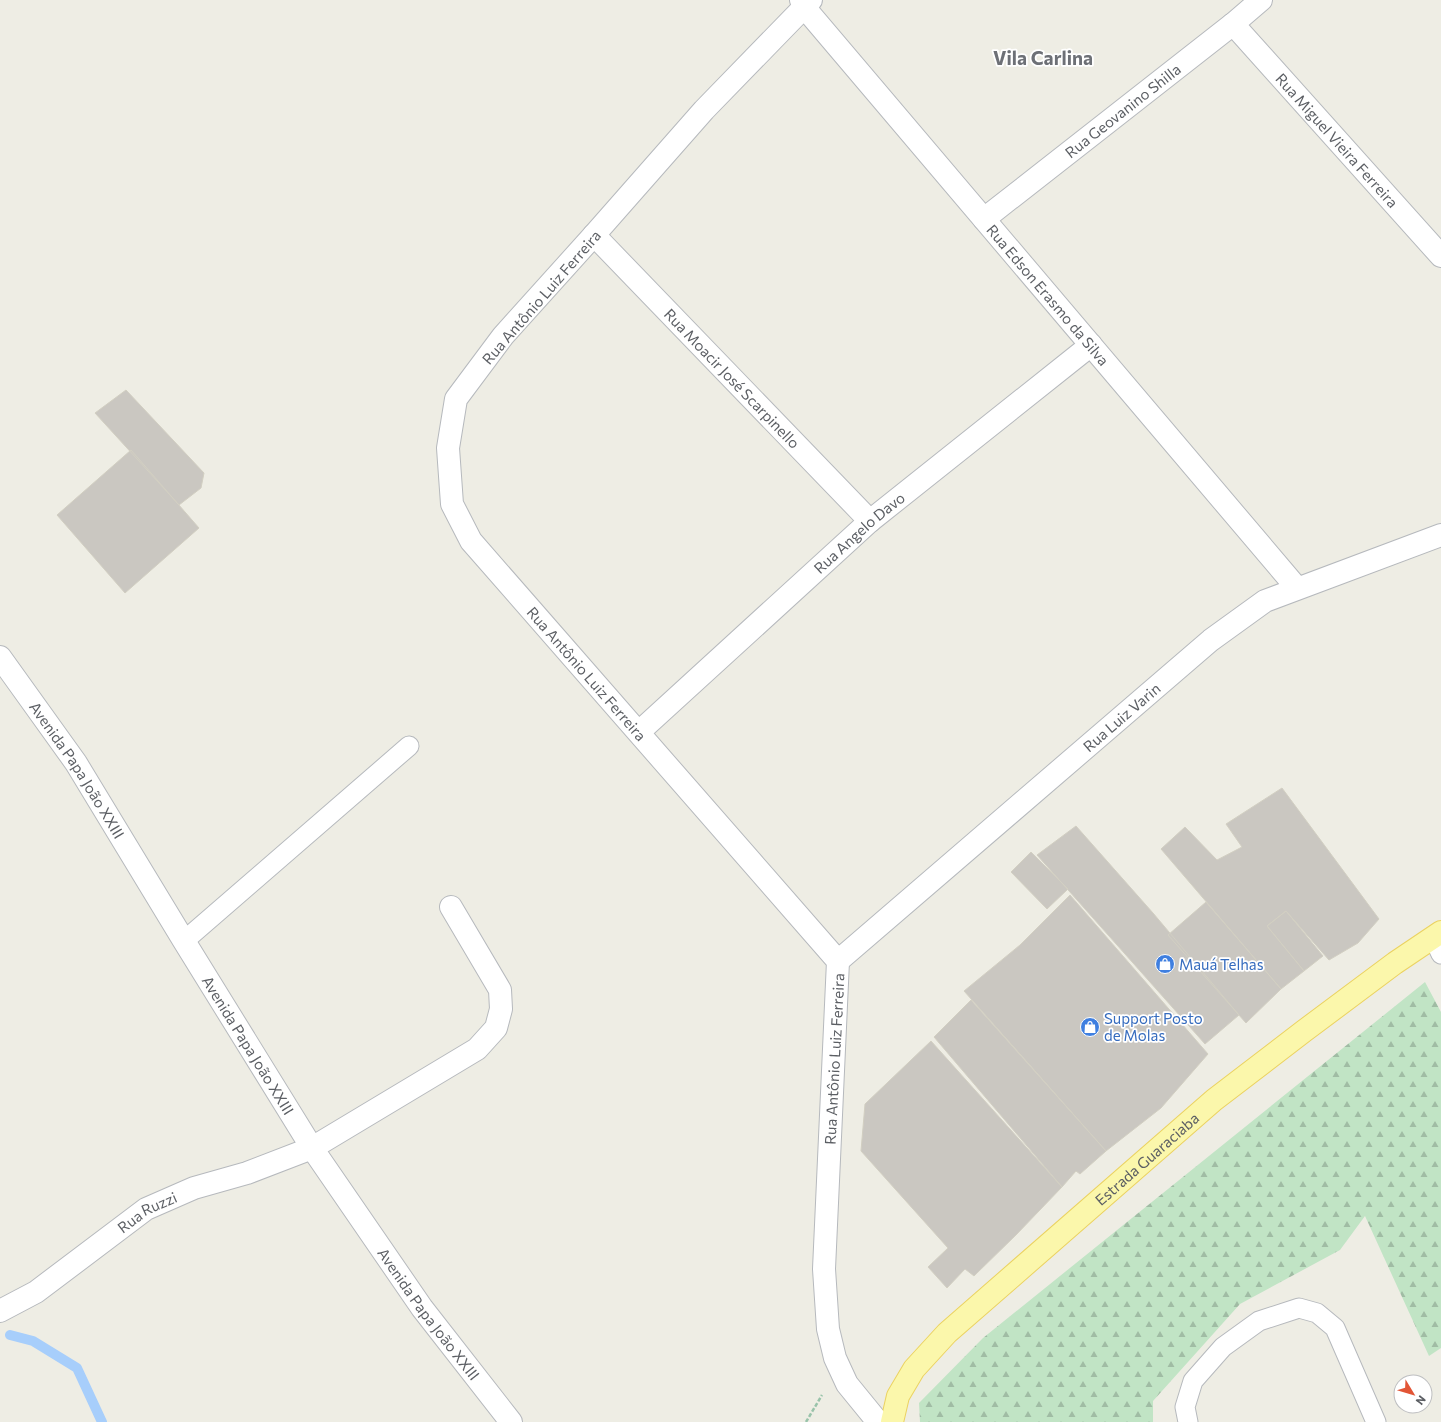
<svg xmlns="http://www.w3.org/2000/svg" width="1441" height="1422" font-family="Commissioner,sans-serif">
<style>
.forest{fill:url(#forest-firs)}
.lines{fill:none;stroke-linecap:round;stroke-linejoin:round}
.stream{stroke:#a7cefb;stroke-width:10}
.building{fill:#cac7c1;stroke:#d2cfc2}
.service-casing{stroke:#b6b9bd;stroke-width:21}
.minor-casing{stroke:#b6b9bd;stroke-width:24}
.tertiary-casing{stroke:#b6b9bd;stroke-width:24}
.primary-casing{stroke:#ebd260;stroke-width:24}
.path{stroke:#99c3aa;stroke-width:2.5;stroke-dasharray:4 2;stroke-linecap:butt}
.service{stroke:#fff;stroke-width:19}
.minor{stroke:#fff;stroke-width:22}
.tertiary{stroke:#fff;stroke-width:22}
.primary{stroke:#fbf7ab;stroke-width:22}
.labels{text-anchor:middle;dominant-baseline:central;stroke-width:3.5;stroke-linejoin:round;paint-order:stroke}
.street-label{font-size:15px;fill:#5c5f64;stroke:#fff}
.shop-label{font-size:15px;fill:#366cbe;stroke:#fff;text-anchor:start}
.district-label{font-size:19px;font-weight:bold;fill:#6d7076;stroke:#fff}
</style>
<defs>
<pattern id="forest-firs" width="22" height="20" patternUnits="userSpaceOnUse"><rect width="22" height="20" fill="#c1e4c5"/><path d="M5 1l3.5 6h-7zM16 11l3.5 6h-7z" fill="#a0bca4"/></pattern>
</defs>
<rect width="100%" height="100%" fill="#eeede4"/>
<path class="forest" d="M1425,982L1441,1012V1348L1429,1356L1365,1216L1340,1250L1240,1304L1153,1401V1422H920L919,1403L983,1338Z"/>
<g class="lines">
<path class="stream" d="M10,1335L33,1341L77,1368L102,1422"/>
</g>
<path class="building" d="M126,390L204,473L201,488L179,505L95,413Z
M131,450L199,528L125,593L57,515Z
M1282,788L1379,919L1358,943L1329,960L1286,911L1267,926L1304,971L1281,989L1161,849L1185,827L1217,860L1242,847L1226,824Z
M1076,826L1153,913L1239,1015L1205,1044L1037,855Z
M1031,852L1068,889L1047,909L1011,872Z
M1070,895L1208,1054L1161,1108L1106,1151L964,991L1020,945Z
M1206,902L1281,989L1246,1023L1168,935Z
M1286,911L1323,956L1304,971L1267,926Z
M971,1000L1106,1151L1080,1174L1076,1171L1062,1187L934,1037Z
M931,1041L1062,1187L1016,1235L974,1276L965,1269L947,1288L928,1267L948,1248L861,1151L865,1104Z"/>
<g class="lines">
<defs>
<path id="service" d="M1433,937L1441,954
M184,941L409,746
M1188,1422L1185,1407L1193,1381L1223,1347L1259,1321L1299,1308L1317,1313L1335,1328L1376,1422"/>
<g id="minor">
<path id="s1" d="M801,0L804,7L1297,588"/>
<path id="s2" d="M811,0L704,110L594,235L503,336L456,399L448,448L452,504L471,541L838,961L824,1269L828,1329L835,1358L847,1384L878,1422"/>
<path id="s3" d="M1233,24L1441,256"/>
<path id="s4" d="M984,219L1233,24L1261,0"/>
<path id="s5" d="M594,235L870,521"/>
<path id="s6" d="M639,732L870,521L1091,345"/>
<path id="s7" d="M838,961L1211,640L1265,601L1441,535"/>
<path id="s8" d="M0,1311L36,1292L146,1209L194,1188L247,1173L312,1148L477,1049L496,1028L501,1009L500,990L451,907"/>
</g>
<g id="tertiary">
<path id="s9" d="M0,657L76,763L184,941L312,1148L422,1308L511,1422"/>
</g>
<g id="primary">
<path id="s10" d="M892,1422L898,1396L914,1369L947,1333L1214,1100L1304,1031L1395,963L1441,932"/>
</g>
</defs>
<use href="#service" class="service-casing"/>
<use href="#minor" class="minor-casing"/>
<use href="#tertiary" class="tertiary-casing"/>
<use href="#primary" class="primary-casing"/>
<path class="path" d="M806,1422L822,1395"/>
<use href="#service" class="service"/>
<use href="#minor" class="minor"/>
<use href="#tertiary" class="tertiary"/>
<use href="#primary" class="primary"/>
</g>
<defs>
<symbol id="shop-disc" viewBox="-11 -11 22 22"><circle r="9.5" fill="#3f7fe0" stroke="#fff"/><path d="M-5-2.5h2.3a2.7 3.5 0 0 1 5.4 0H5L5.5 6h-11ZM-1.5-2.5h3a1.5 2.3 0 0 0-3 0Z" fill="#fff"/></symbol>
</defs>
<g fill-rule="evenodd">
<use href="#shop-disc" x="1154" y="953" width="22" height="22"/>
<use href="#shop-disc" x="1079" y="1016" width="22" height="22"/>
</g>
<g class="labels">
<g class="street-label">
<text stroke="none"><textPath href="#s4" startOffset="176">Rua Geovanino Shilla</textPath></text>
<text stroke="none"><textPath href="#s3" startOffset="156">Rua Miguel Vieira Ferreira</textPath></text>
<text stroke="none"><textPath href="#s1" startOffset="385">Rua Edson Erasmo da Silva</textPath></text>
<text transform="translate(541 297) rotate(-49)">Rua Antônio Luiz Ferreira</text>
<text stroke="none"><textPath href="#s5" startOffset="199">Rua Moacir José Scarpinello</textPath></text>
<text stroke="none"><textPath href="#s6" startOffset="297">Rua Angelo Davo</textPath></text>
<text stroke="none"><textPath href="#s2" startOffset="858">Rua Antônio Luiz Ferreira</textPath></text>
<text stroke="none"><textPath href="#s7" startOffset="374">Rua Luiz Varin</textPath></text>
<text stroke="none"><textPath href="#s9" startOffset="137">Avenida Papa João XXIII</textPath></text>
<text stroke="none"><textPath href="#s9" startOffset="461">Avenida Papa João XXIII</textPath></text>
<text transform="translate(834 1059) rotate(-87)">Rua Antônio Luiz Ferreira</text>
<text stroke="none"><textPath href="#s10" startOffset="372">Estrada Guaraciaba</textPath></text>
<text stroke="none"><textPath href="#s8" startOffset="178">Rua Ruzzi</textPath></text>
<text stroke="none"><textPath href="#s9" startOffset="785">Avenida Papa João XXIII</textPath></text>
</g>
<g class="shop-label">
<text x="1179" y="964">Mauá Telhas</text>
<text x="1104" y="1018">Support Posto<tspan x="1104" dy="17">de Molas</tspan></text>
</g>
<g class="district-label">
<text x="1043" y="57">Vila Carlina</text>
</g>
</g>
<g transform="translate(1413 1394) rotate(128)"><circle r="19" fill="#ffffff" stroke="#bebfc1"/>
<path d="M0-3L7 15L0 10L-7 15Z" fill="#e25536"/>
<text y="-6" font-size="11" font-weight="bold" text-anchor="middle" fill="#5c5f64">N</text>
</g>
</svg>
